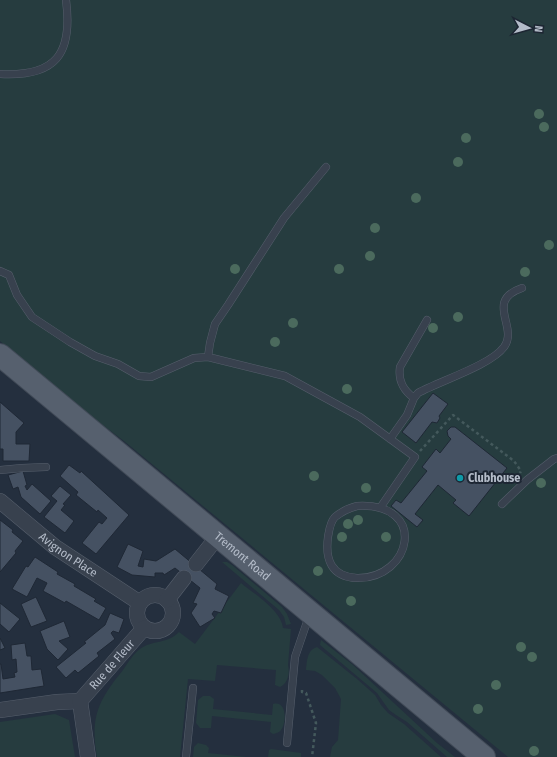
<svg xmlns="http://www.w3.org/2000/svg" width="557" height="757" font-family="'Fira Sans Condensed',sans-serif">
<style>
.green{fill:#263c3f}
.building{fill:#455162;stroke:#1f2835}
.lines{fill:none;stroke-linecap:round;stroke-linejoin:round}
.lane-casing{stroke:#565f6c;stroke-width:8}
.street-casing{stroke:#565f6c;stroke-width:16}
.primary-casing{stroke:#414a57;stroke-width:24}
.path{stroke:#44595c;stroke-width:2.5;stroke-dasharray:3 3;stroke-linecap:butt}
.lane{stroke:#38414e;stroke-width:7}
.street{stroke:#38414e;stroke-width:15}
.primary{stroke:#56606e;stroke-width:22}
.tree{fill:#4b6a5d}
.culture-dot{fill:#0f9aa8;stroke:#1d2633;stroke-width:1.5}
.labels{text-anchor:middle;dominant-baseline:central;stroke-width:4;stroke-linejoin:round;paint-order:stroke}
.poi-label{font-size:12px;font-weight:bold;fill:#b4bcc9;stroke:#1d2633;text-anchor:start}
.street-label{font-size:12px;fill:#b4bcc9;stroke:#1d2633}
</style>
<rect width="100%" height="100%" fill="#242f3e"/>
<path class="green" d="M0,0H557V757H508L124,441L52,387L0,341Z
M222,562H227L232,565L282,607L287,614L291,624L286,625L284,617L279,610Z
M241,583C254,594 281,610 283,628L291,629L288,665C290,673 288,683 280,687L275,685L276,670L217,665L215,681L188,679L180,757H97C90,717 98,701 123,670C128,663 133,654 140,649C152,640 168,644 179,632L195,644Z
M321,640L353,665L437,743L455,757H447L407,722L396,715L389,710L377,693L320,645Z
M317,647L357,679L375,695L381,705L388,713L404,724L441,757H330L332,747L338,740L341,699L335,688L322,675L315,671L306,670C307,661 307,650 317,647Z
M203,696H210L214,699L213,709L272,715L273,704C288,700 286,725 281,730C279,733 276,733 273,734L270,732L271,722L212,716L211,728H200L196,723L198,700Z
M55,714L69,720L75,757H0V722Z
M198,743L206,745L209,748L208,753L247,757H193L194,747Z
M271,749L301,753V757H268L269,750Z"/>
<path class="building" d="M433,393L448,404L439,416L440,418L437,423L432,422L416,443L402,432Z
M0,402L24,423L16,432V444H30L29,461H3V449H0Z
M451,427H455L507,468L469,516L453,503L456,500L438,485L415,514L423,520L417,527L391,506L396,500L401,503L427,471L422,467L436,449L440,453L451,439L448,436L447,431Z
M69,465L80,473L81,471L129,515L96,554L82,543L99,522L102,524L107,518L98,510L97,512L76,495L78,492L60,476Z
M23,471L27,485L25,486L27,490L32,484L51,501L40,514L21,497L18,487L13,489L8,475Z
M60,486L71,495L63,504L65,505L61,510L74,521L65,533L44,517L57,501L51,496Z
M0,520L13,530L12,532L23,541L15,551L16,553L0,572Z
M128,544L143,551L138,566L143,567L144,559L156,561L175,549L217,584L215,589L229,596L221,613L214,611L212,614L215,618L200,627L191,613L197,604L193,603L200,588L175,568L164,575L163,573H155V577L132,575L117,567Z
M35,557L58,572L57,574L75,584L74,586L96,599L94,601L106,608L99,620L66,601L65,603L43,591L47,583L37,578L27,597L12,589L26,566L28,567Z
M36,597L47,621L31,627L21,604Z
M0,603L20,619L9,632L0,624Z
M110,613L124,619L119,633L113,631L111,633L115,639L97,653L99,656L78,673L75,670L66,678L56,667L86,643L84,642L105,625Z
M64,621L70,637L59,641L68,649L58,660L47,649L40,631Z
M0,638L5,648L0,650Z
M25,643L27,656H31L32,670L41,669L44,686L0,693V664H1L3,679L15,677L14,673L17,672L16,659L12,660L11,645Z"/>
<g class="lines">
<defs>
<path id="lane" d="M0,74C56,77 73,54 66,0
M0,271L9,275L17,295L32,317L70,342L95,356L118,364L139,376L151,377L194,358L208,357L285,376L360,417L415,457L380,508
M208,357L210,343L215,324L228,305L284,218L326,167
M414,398C403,390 398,381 400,367L427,320
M390,439L407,415L414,398L418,393C440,381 491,365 504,347C519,327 484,301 522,288
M0,470L22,468L46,467
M502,504L527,480L554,459L557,458
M357,506C429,502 412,579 357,578C331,577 325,559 328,537C329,531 330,522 335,517C341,512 349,508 357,506Z
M287,743L295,657L309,616
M186,757L193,688"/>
<g id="street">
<path id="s1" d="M0,501L55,547L140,603"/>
<path d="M196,564L218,536"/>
<circle cx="155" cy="613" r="18"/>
<path d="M167,600L184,578"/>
<path d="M0,710L57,702L80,701"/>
<path id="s2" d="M88,757L80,701L144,628"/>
</g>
<g id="primary">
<path id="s3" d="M0,355L484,757"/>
</g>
</defs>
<use href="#lane" class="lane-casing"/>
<use href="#street" class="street-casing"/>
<use href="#primary" class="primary-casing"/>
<path class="path" d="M420,451L453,415L514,461L521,471L520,473
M302,690V692L306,693L316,723L312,757"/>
<use href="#lane" class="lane"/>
<use href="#street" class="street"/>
<use href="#primary" class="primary"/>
</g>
<g class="tree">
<circle cx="539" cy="114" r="5"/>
<circle cx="544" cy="127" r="5"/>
<circle cx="466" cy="138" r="5"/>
<circle cx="458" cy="162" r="5"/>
<circle cx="416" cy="198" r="5"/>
<circle cx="375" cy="228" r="5"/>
<circle cx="549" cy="245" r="5"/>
<circle cx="370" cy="256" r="5"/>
<circle cx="235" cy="269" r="5"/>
<circle cx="339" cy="269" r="5"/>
<circle cx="525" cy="272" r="5"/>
<circle cx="458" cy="317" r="5"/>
<circle cx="293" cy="323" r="5"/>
<circle cx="433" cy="328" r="5"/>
<circle cx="275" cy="342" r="5"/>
<circle cx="347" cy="389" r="5"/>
<circle cx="314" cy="476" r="5"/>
<circle cx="541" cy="483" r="5"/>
<circle cx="366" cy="488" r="5"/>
<circle cx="358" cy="520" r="5"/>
<circle cx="348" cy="524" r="5"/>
<circle cx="342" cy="537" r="5"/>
<circle cx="386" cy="537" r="5"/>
<circle cx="318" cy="571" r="5"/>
<circle cx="351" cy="601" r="5"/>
<circle cx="521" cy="647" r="5"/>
<circle cx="532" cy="657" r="5"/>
<circle cx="496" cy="685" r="5"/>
<circle cx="478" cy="709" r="5"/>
<circle cx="534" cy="751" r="5"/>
</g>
<circle class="culture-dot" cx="460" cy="478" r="4"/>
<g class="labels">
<g class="poi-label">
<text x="468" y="478">Clubhouse</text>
</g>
<g class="street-label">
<text stroke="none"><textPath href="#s1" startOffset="87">Avignon Place</textPath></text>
<text stroke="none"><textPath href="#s3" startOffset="315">Tremont Road</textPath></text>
<text stroke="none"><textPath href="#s2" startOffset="105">Rue de Fleur</textPath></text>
</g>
</g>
<g transform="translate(529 28) rotate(96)" stroke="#1d2633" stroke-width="3" paint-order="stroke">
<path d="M0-3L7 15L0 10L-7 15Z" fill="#b4bcc9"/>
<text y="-6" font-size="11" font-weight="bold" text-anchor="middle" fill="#b4bcc9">N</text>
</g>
</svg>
